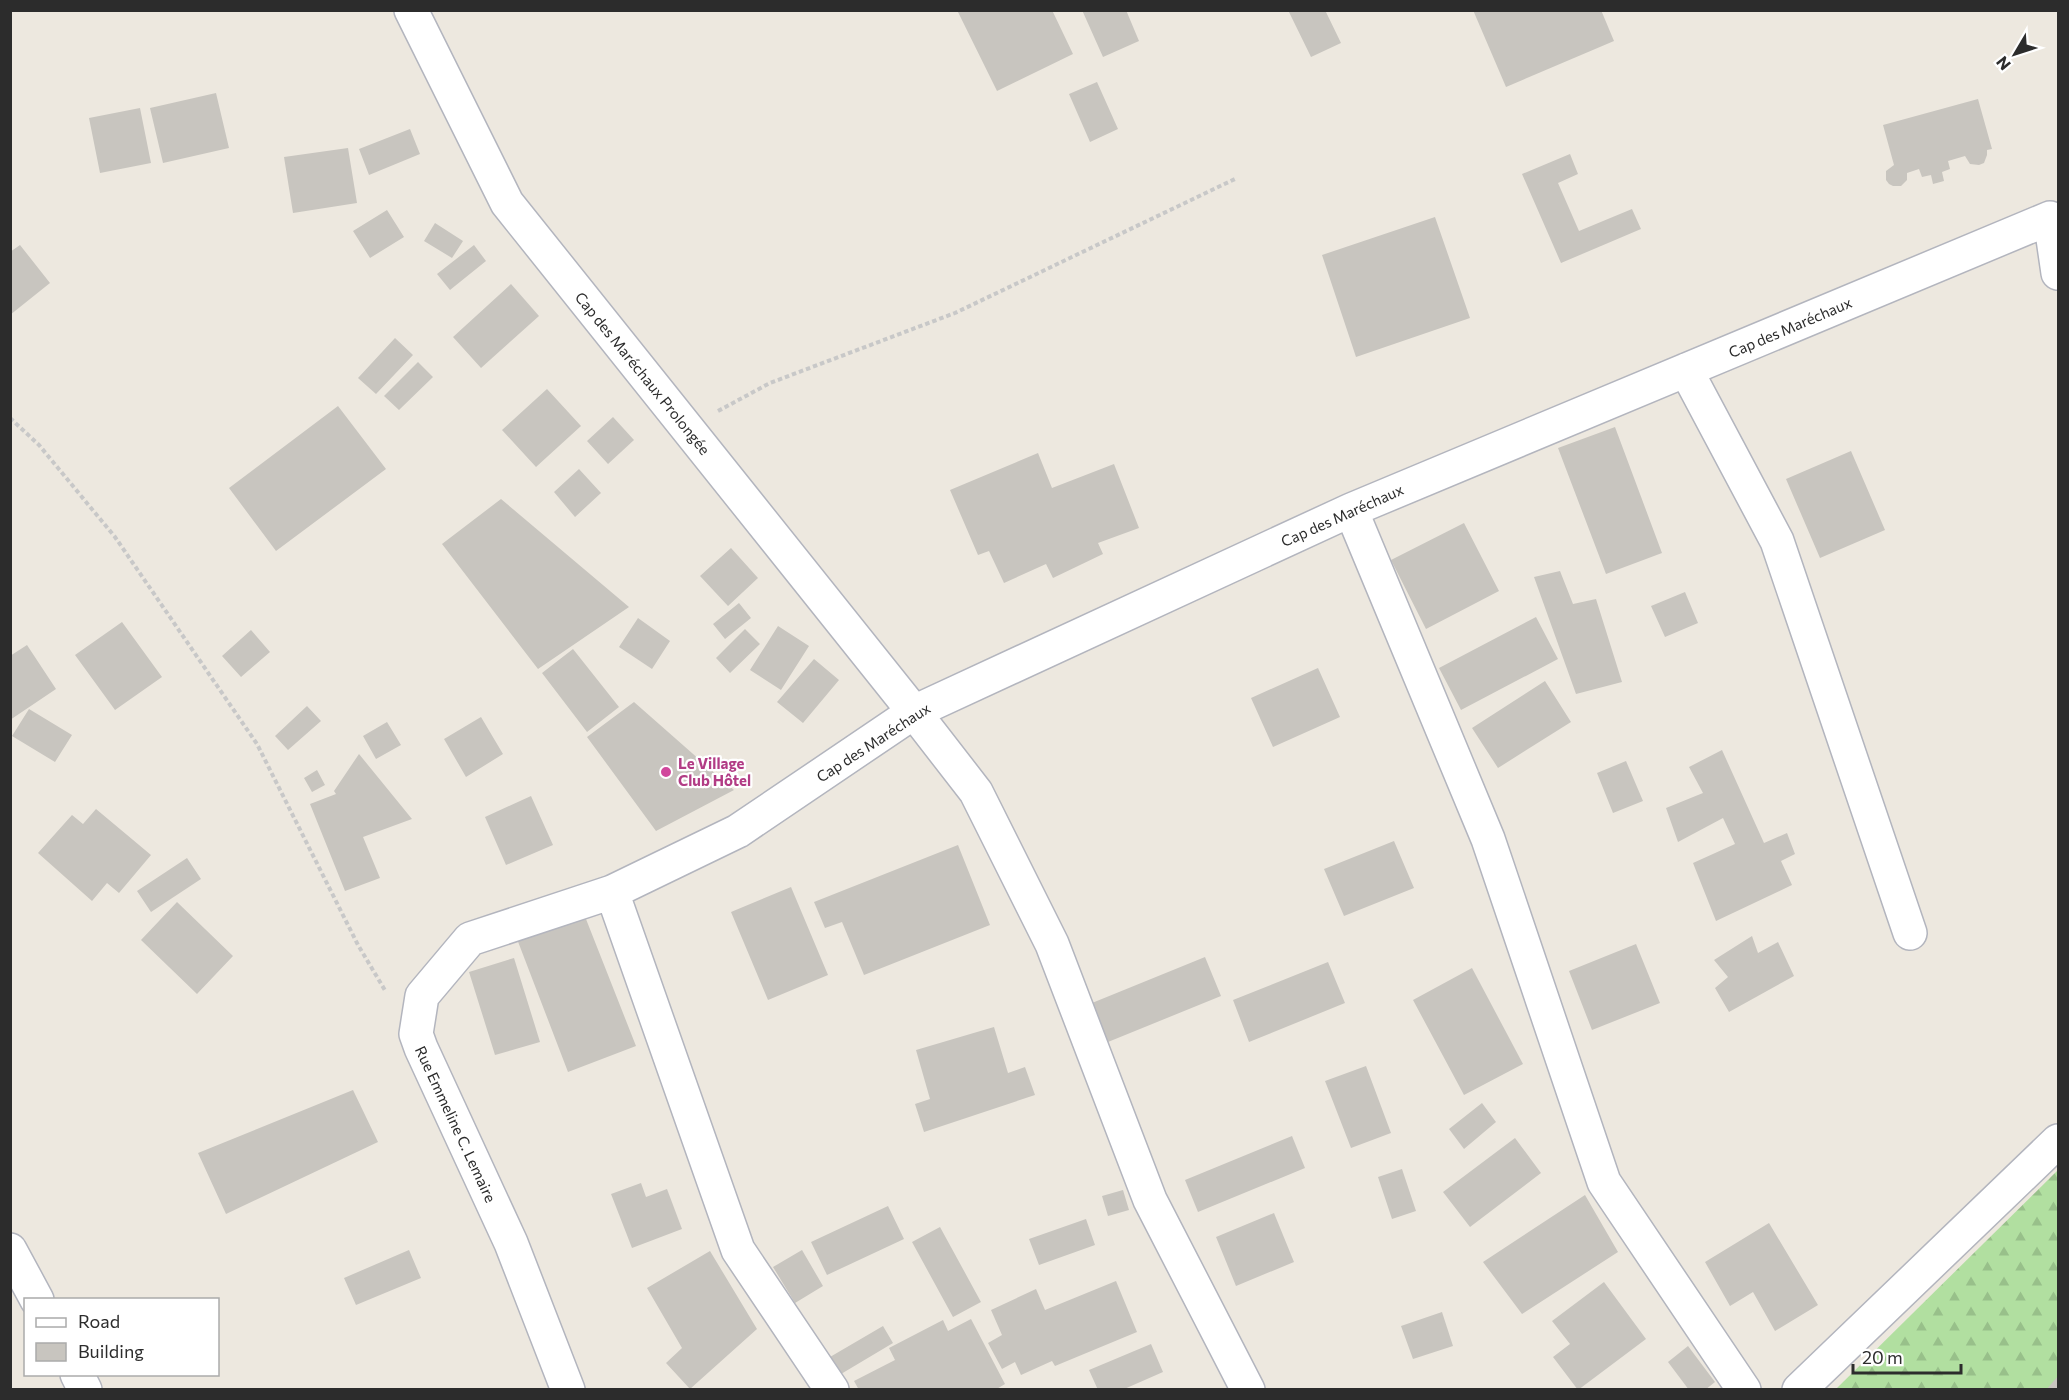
<svg xmlns="http://www.w3.org/2000/svg" width="2069" height="1400" font-family="Commissioner,sans-serif">
<style>
.forest{fill:url(#forest-firs)}
.building{fill:#c8c5bf}
.lines{fill:none;stroke-linecap:round;stroke-linejoin:round}
.minor-casing{stroke:#b3b5be;stroke-width:36}
.path{stroke:#c8c8c8;stroke-width:4;stroke-dasharray:4.5 3;stroke-linecap:butt}
.minor{stroke:#fff;stroke-width:33}
.hotel-dot{fill:#d1479c;stroke:#fff;stroke-width:2}
.labels{text-anchor:middle;dominant-baseline:central;stroke-width:4.5;stroke-linejoin:round;paint-order:stroke}
.street-label{font-size:15px;fill:#2c2c2c;stroke:#fff}
.hotel-label{font-size:15px;font-weight:bold;fill:#b23c85;stroke:#fff;text-anchor:start}
</style>
<defs>
<pattern id="forest-firs" width="22" height="20" patternUnits="userSpaceOnUse" patternTransform="scale(1.5)"><rect width="22" height="20" fill="#b1dfa0"/><path d="M5 1l3.5 6h-7zM16 11l3.5 6h-7z" fill="#98c08a"/></pattern>
</defs>
<rect width="100%" height="100%" fill="#ede8df"/>
<path class="forest" d="M2058,1170V1389H1836Z"/>
<path class="building" d="M957,10H1052L1073,54L997,91Z
M1082,10H1126L1139,41L1103,57Z
M1288,10H1325L1341,43L1311,57Z
M1473,10H1601L1614,41L1506,87Z
M1097,82L1118,129L1090,142L1069,94Z
M216,93L229,148L163,163L150,108Z
M1978,99L1992,149L1987,150V155L1984,163L1979,165L1970,164L1965,156L1948,161L1950,169L1942,172L1944,181L1933,184L1931,175L1922,177L1919,169L1907,173V180L1901,186H1893L1889,184L1886,180V171L1894,165L1883,125Z
M140,108L151,163L100,173L89,118Z
M410,129L420,154L369,175L359,149Z
M348,148L357,203L293,213L284,157Z
M1570,154L1578,174L1558,183L1579,231L1632,209L1641,229L1561,263L1522,174Z
M387,210L404,237L370,258L353,231Z
M1435,217L1470,318L1356,357L1322,255Z
M435,223L463,241L452,258L424,241Z
M20,245L50,283L10,315V252Z
M474,245L486,261L450,290L437,274Z
M511,284L539,316L481,368L453,337Z
M395,338L413,355L376,394L358,378Z
M418,362L433,377L399,410L384,396Z
M547,389L581,426L536,467L502,430Z
M338,406L386,469L276,551L229,488Z
M613,417L634,440L608,464L587,441Z
M1615,427L1662,553L1606,574L1558,448Z
M1851,451L1885,530L1820,558L1786,479Z
M1038,453L1052,488L1114,464L1139,528L1098,543L1103,554L1053,578L1046,564L1004,583L989,551L978,555L950,490Z
M579,469L601,493L575,517L554,492Z
M501,499L629,607L538,669L442,544Z
M1464,523L1499,591L1426,629L1391,560Z
M731,548L758,578L728,606L700,576Z
M1560,571L1573,604L1596,599L1622,682L1576,694L1534,577Z
M1685,592L1698,623L1665,637L1651,606Z
M739,603L751,618L725,639L713,624Z
M1536,617L1558,659L1461,710L1439,668Z
M638,618L670,641L652,669L619,647Z
M122,622L162,677L115,710L75,655Z
M778,626L809,646L781,690L750,670Z
M745,629L760,644L730,673L716,658Z
M251,630L270,652L241,677L222,656Z
M27,645L56,689L10,720V656Z
M573,649L619,707L587,732L542,673Z
M814,659L839,680L803,723L777,702Z
M1318,668L1340,717L1273,747L1251,698Z
M1545,681L1571,722L1498,768L1472,728Z
M634,702L734,790L656,831L587,737Z
M307,706L321,721L288,750L275,736Z
M29,709L72,735L55,762L12,736Z
M481,717L503,754L466,777L444,739Z
M387,722L401,745L376,759L363,736Z
M1722,750L1764,843L1787,833L1795,854L1781,861L1792,885L1716,921L1693,863L1735,844L1723,818L1678,842L1666,808L1703,793L1689,767Z
M359,754L412,819L363,837L380,878L345,891L310,804L336,794L334,791Z
M1626,761L1643,801L1613,813L1597,773Z
M317,770L325,785L312,792L304,778Z
M531,796L553,845L506,865L485,817Z
M96,809L151,855L119,893L107,883L92,901L38,853L72,815L83,824Z
M1394,841L1414,888L1344,916L1324,869Z
M958,845L990,925L864,975L842,922L825,928L814,902Z
M187,858L201,879L151,912L137,891Z
M791,887L828,975L768,1000L731,912Z
M177,902L233,956L197,994L141,940Z
M584,914L636,1046L568,1072L517,939Z
M1752,936L1758,953L1778,942L1794,976L1729,1012L1715,988L1728,977L1714,960Z
M1636,944L1660,1003L1592,1030L1569,971Z
M1205,957L1221,996L1108,1042L1092,1003Z
M514,958L540,1042L495,1055L469,972Z
M1328,962L1345,1003L1249,1042L1233,1000Z
M1472,968L1523,1064L1464,1095L1413,1000Z
M994,1027L1008,1073L1025,1067L1035,1095L924,1132L915,1104L930,1099L916,1050Z
M1366,1066L1391,1133L1351,1148L1325,1081Z
M353,1090L378,1142L226,1214L198,1153Z
M1482,1103L1496,1122L1464,1149L1449,1129Z
M1292,1136L1305,1168L1198,1212L1185,1180Z
M1515,1138L1541,1173L1470,1227L1443,1192Z
M1402,1169L1416,1211L1392,1219L1378,1177Z
M641,1183L646,1197L667,1189L682,1229L632,1248L611,1194Z
M1123,1190L1129,1210L1108,1216L1102,1196Z
M1585,1195L1618,1252L1522,1314L1483,1262Z
M888,1206L904,1239L827,1275L811,1242Z
M1274,1213L1294,1262L1236,1286L1216,1237Z
M1086,1219L1095,1245L1039,1265L1029,1239Z
M1769,1223L1818,1305L1775,1331L1753,1292L1730,1306L1705,1262Z
M940,1227L981,1302L953,1317L912,1242Z
M409,1250L421,1278L356,1305L344,1278Z
M802,1250L823,1286L795,1303L773,1267Z
M710,1251L757,1329L690,1389L666,1363L682,1348L647,1288Z
M1116,1281L1137,1332L1055,1366L1052,1361L1021,1375L1015,1362L1002,1369L988,1343L1002,1335L991,1310L1036,1289L1045,1310Z
M1604,1282L1646,1339L1578,1390L1553,1357L1570,1344L1552,1321Z
M1442,1312L1453,1346L1413,1359L1401,1326Z
M971,1319L1005,1384L995,1390H859L854,1381L895,1360L889,1348L943,1320L948,1331Z
M883,1326L893,1343L841,1374L830,1357Z
M1151,1344L1163,1372L1122,1390H1098L1089,1370Z
M1688,1346L1715,1382L1705,1390H1689L1668,1362Z
M2058,1376V1390H2046Z"/>
<g class="lines">
<defs>
<path id="minor" d="M411,10L507,203L914,712L976,792L1052,944L1150,1200L1248,1390
M1686,370L1777,541L1910,933
M1351,510L1488,839L1604,1182L1744,1390
M612,892L738,1250L832,1390
M10,1250L37,1300
M77,1374L85,1390
M568,1390L511,1243L421,1048L416,1034L422,996L470,939L612,892L738,831L914,712L1351,510L2050,218L2058,273
M1799,1390L2058,1141"/>
</defs>
<use href="#minor" class="minor-casing"/>
<path class="path" d="M718,411L770,383L955,313L1237,178
M10,418L39,445L115,537L257,744L358,945L386,992"/>
<use href="#minor" class="minor"/>
</g>
<circle class="hotel-dot" cx="666" cy="772" r="6"/>
<g class="labels">
<g class="street-label">
<text transform="translate(1790 327) rotate(-23)">Cap des Maréchaux</text>
<text transform="translate(643 373) rotate(51)">Cap des Maréchaux Prolongée</text>
<text transform="translate(1342 515) rotate(-24)">Cap des Maréchaux</text>
<text transform="translate(873 742) rotate(-33)">Cap des Maréchaux</text>
<text transform="translate(456 1124) rotate(65)">Rue Emmeline C. Lemaire</text>
</g>
<g class="hotel-label">
<text x="678" y="763">Le Village<tspan x="678" dy="17">Club Hôtel</tspan></text>
</g>
</g>
<rect width="2069" height="1400" fill="none" stroke="#2c2c2c" stroke-width="24"/>
<rect x="24" y="1298" width="195" height="78" fill="#ffffff" stroke="#ababab" stroke-width="1.5"/>
<rect x="36" y="1318" width="30" height="9" fill="#ffffff" stroke="#ababab" stroke-width="1.5"/>
<text x="78" y="1328" font-size="18" fill="#2c2c2c">Road</text>
<rect x="36" y="1343" width="30" height="18" fill="#c8c5bf" stroke="#ababab" stroke-width="1.5"/>
<text x="78" y="1358" font-size="18" fill="#2c2c2c">Building</text>
<g transform="translate(2015 54) rotate(231)" stroke="#ffffff" stroke-width="4.5" paint-order="stroke">
<path d="M0-4.5L10 22L0 15L-10 22Z" fill="#2c2c2c"/>
<text y="-9" font-size="16" font-weight="bold" text-anchor="middle" fill="#2c2c2c">N</text>
</g>
<path d="M1853 1364v9h108v-9" fill="none" stroke="#2c2c2c" stroke-width="3"/>
<text x="1862" y="1364" font-size="18" fill="#2c2c2c" stroke="#ffffff" stroke-width="4.5" paint-order="stroke">20 m</text>
</svg>
